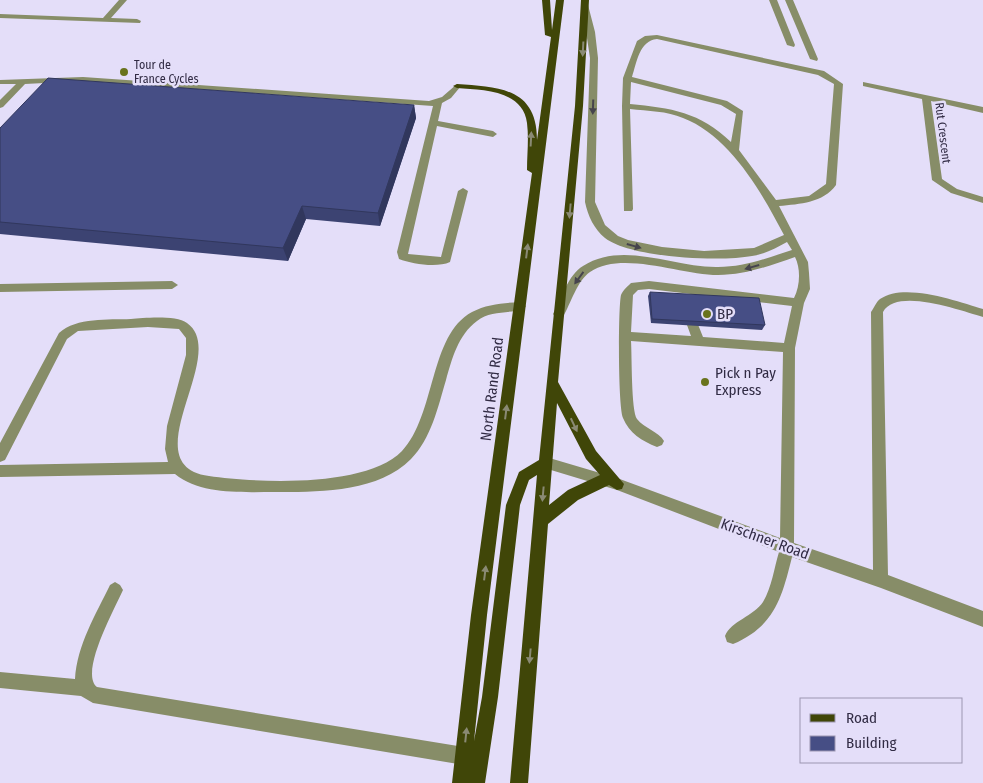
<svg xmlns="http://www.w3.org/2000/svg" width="983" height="783" font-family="'Fira Sans Condensed',sans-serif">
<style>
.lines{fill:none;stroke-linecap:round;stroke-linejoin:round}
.minor{fill:#878d68;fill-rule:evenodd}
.major{fill:#404608;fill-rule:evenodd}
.wall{fill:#3c4372}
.shaded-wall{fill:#31375d}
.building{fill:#464e85;stroke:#31375d}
.oneway{fill:#8a8a74}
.oneway2{fill:#46444d}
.poi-dot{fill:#69731d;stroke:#e4def9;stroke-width:2}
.labels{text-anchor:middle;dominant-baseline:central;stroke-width:5;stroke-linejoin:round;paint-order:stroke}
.far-poi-label{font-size:12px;fill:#312b44;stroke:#e4def9;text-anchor:start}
.far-street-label{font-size:12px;fill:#312b44;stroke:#e4def9}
.poi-label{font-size:15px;fill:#312b44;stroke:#e4def9;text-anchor:start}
.street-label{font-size:15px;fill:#312b44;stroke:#e4def9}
</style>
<rect width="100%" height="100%" fill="#e4def9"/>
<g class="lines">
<path class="minor" d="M119,0H127L111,18L137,19L141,21L140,23L0,18V14L103,18Z
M769,0H777L795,45L794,47L787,45Z
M785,0H793L818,59L817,61L810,59Z
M582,5H588L595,32L598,58L595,202L605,225L618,236L628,240L662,247L704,251L754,248L784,235C762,193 730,136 683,118C667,111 648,111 630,109L633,209L632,211H624L622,106L623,78L637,41L645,36L657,35L824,71L843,84L836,185C823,203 800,204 779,206L808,262L809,273L810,289L804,303L795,348L794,543L873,570L871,312C874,308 876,302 880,299C904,282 957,301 983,309V317C961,311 897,287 883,312L888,575L983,611V627L881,588L792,557C782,597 775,626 733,644L727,642L725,636C731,621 754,616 763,602C772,587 774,568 779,552L617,490L541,467L539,463L541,459L546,457L617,478L780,538L783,352L631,341C632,355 631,411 637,419C644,428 659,432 664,441L662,445L657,447C642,441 629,433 623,418C618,406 618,309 621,295C623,290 628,286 631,283L649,281L794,298C800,286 801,269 795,257C769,266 745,275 718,275C681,275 622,250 590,272C577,281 571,303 563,317H555L553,314C561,299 568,275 583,266C623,240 675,268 718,267C744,267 767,258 792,250L787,242C776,248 765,254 752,256C720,262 631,258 605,238C594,229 588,216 585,202L590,58ZM657,39L818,75L834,84L826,184L809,196L776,200L739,150L743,111L727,101L632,77C637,62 639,41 657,39ZM631,82L721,105L736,114L731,142C700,112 671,108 630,104ZM649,289L792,306L784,343L703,337L697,322L693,321L687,325L691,336L631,332L633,295L638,290Z
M83,77L429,101L442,97L457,84L461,86L451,98L442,103L438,121L493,131L497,134L493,137L437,126L408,254L441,257L458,191L463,188L468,191L450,262C437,268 412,264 399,259L397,252L433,106L83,81L25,84L3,107L0,108V100L16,84H0V80Z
M863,82L983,107V113L931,101L942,179L957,189L983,197V203L951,193L932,180L922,99L863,86Z
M172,281L178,285L172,289L0,292V284Z
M520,302L526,306L524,309C508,314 490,310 477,321C458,335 452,359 446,380C438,407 431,439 411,459C377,493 318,492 274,492C242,492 201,495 175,474L0,477V465L168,462L165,449L167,426L186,355V338L179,329L148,327L78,331L67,339L5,460L0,462V443L59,333C77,317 108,320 131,319C144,318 176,315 187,323C231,354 130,465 209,476C257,483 366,488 402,451C436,415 429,335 472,312C487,304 504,303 520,302Z
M115,582L120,585L123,590C115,608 79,673 97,687L464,747L470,750L473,756L470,762L464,765L93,703L81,696L0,688V672L75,679C77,645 96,614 110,585Z"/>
<path class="major" d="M542,0H550L552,30L556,0H564L487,615L474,741L482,697L506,505L519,472L539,460L575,106L581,0H589L583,106L558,382L596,451L624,484L622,489L617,490L609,485L578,500L548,524L528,783H510L537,475L529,480L520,505L498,697L485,783H452L471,615L532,173L527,170C527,154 529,139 527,123C523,90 483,90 457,88L453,86L457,84C499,87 537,88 537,140L551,37L545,35ZM557,403L586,459L600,475L568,490L549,505Z"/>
</g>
<path class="wall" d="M414,105L416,118L380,226L306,219L288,261L0,234V128Z
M650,292L765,325L762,330L651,323L648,296Z"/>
<path class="shaded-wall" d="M414,105L416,118L380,226L378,213Z
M302,206L306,219L288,261L283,248Z"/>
<path class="building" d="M48,78L414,105L378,213L302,206L283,248L0,222V128Z
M650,292L759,298L765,325L652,319Z"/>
<defs><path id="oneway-solid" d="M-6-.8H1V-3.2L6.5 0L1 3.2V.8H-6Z" transform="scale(1.25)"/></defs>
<g class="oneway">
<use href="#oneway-solid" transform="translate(583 49) rotate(93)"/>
<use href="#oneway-solid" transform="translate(531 139) rotate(-87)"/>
<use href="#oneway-solid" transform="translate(570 211) rotate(95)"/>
<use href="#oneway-solid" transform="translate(527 251) rotate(-83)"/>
<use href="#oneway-solid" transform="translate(506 412) rotate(-83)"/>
<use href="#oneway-solid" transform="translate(574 425) rotate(65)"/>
<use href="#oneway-solid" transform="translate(543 494) rotate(95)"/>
<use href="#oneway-solid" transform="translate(485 573) rotate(-83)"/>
<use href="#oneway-solid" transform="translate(530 656) rotate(95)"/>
<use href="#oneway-solid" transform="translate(466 735) rotate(-84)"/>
</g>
<g class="oneway2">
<use href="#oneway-solid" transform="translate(593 107) rotate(92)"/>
<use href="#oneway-solid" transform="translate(634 246) rotate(16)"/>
<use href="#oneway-solid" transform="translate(752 267) rotate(164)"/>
<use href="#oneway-solid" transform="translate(579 278) rotate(126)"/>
</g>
<g class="poi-dot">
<circle cx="124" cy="72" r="5"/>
<circle cx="707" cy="314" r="5"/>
<circle cx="705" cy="382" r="5"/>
</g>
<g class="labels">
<g class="far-poi-label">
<text x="134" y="65">Tour de<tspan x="134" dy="14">France Cycles</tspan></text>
</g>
<g class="far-street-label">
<text transform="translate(943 133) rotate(83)">Rut Crescent</text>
</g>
<g class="poi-label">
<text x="717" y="314">BP</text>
<text x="715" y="373">Pick n Pay<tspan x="715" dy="17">Express</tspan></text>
</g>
<g class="street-label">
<text transform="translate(492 389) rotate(-83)">North Rand Road</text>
<text transform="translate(765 539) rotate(20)">Kirschner Road</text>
</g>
</g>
<rect x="800" y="698" width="162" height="65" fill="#e4def9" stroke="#9c96b1"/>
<rect x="810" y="714" width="25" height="8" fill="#404608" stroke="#9c96b1"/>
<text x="846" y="723" font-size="15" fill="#312b44">Road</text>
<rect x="810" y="736" width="25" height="15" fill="#464e85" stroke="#9c96b1"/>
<text x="846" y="748" font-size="15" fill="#312b44">Building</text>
</svg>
